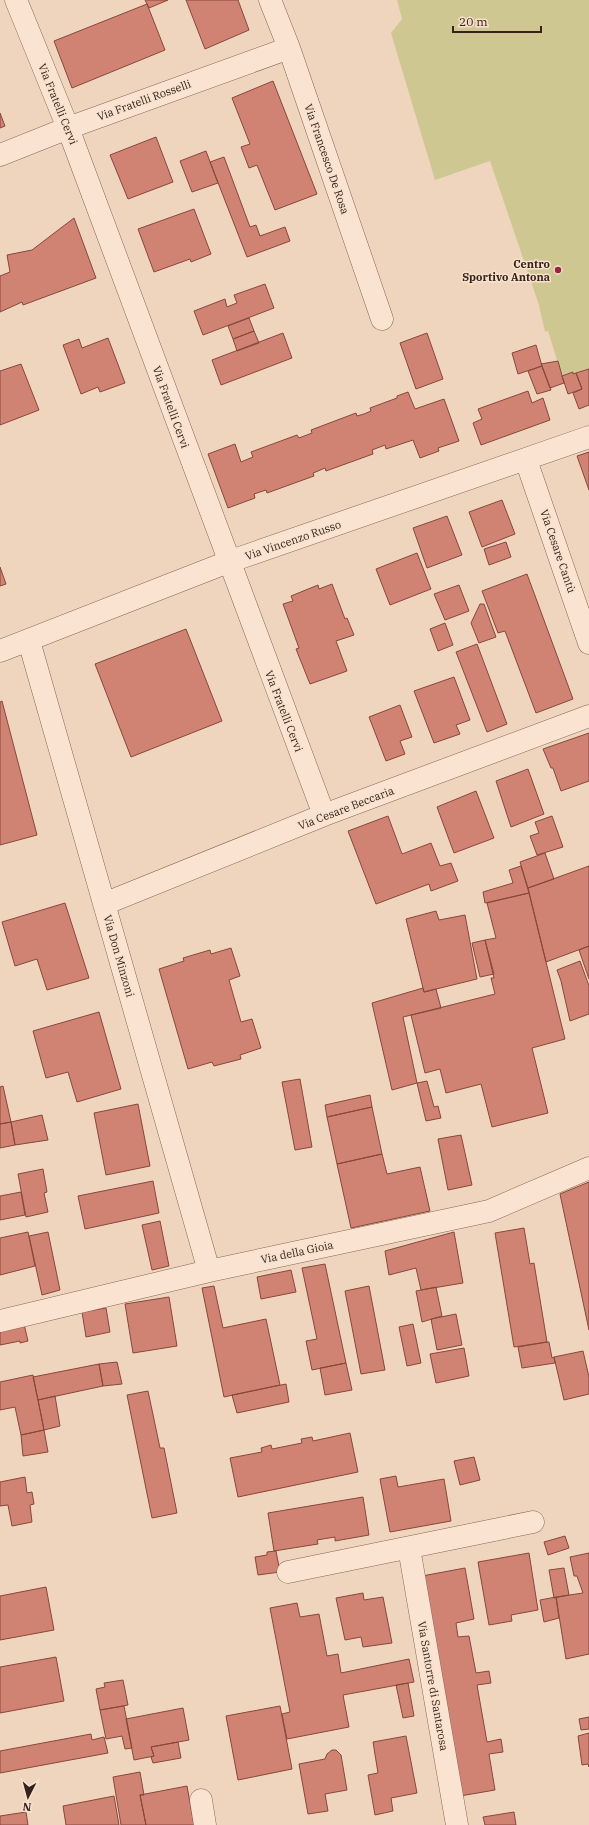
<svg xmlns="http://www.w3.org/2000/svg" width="589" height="1825" font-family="'IBM Plex Serif',serif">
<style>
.green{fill:#cec791}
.building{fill:#d08372;stroke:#88473b}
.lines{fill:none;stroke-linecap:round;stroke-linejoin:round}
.minor-casing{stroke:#886556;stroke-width:23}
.minor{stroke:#fae4d1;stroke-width:22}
.poi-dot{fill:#9a2340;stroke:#f7e1cd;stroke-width:1.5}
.labels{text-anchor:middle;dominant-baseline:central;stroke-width:3;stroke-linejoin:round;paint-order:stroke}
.street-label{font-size:11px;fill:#37221b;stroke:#f7e1cd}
.poi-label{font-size:11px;font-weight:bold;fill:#37221b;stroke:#f7e1cd;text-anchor:end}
</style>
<rect width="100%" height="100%" fill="#efd5be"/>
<path class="green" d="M397,0H589V369L576,373L573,372L562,376L548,331L545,332L539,305L490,161L435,180L391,33L402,19Z"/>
<path class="building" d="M145,0H168L149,8Z
M186,0H238L249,30L205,49Z
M147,4L165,50L72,88L54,41Z
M273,81L317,194L275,210L257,165L249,168L241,147L250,144L232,98Z
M0,113L5,126L0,128Z
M156,137L173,182L128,199L110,155Z
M206,151L218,183L192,192L180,161Z
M224,157L250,227L256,225L260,236L285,227L290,241L247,257L210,162Z
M194,209L211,254L191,262L190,259L154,272L138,229Z
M74,218L96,278L23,305L22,302L0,312V276L10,272L7,255L32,250Z
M265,284L274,308L203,335L194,311L225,299L227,307L237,303L234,295Z
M249,318L254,331L233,339L228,326Z
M254,331L259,343L237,351L233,339Z
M283,333L292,358L221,385L212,360Z
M427,333L443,379L416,389L400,343Z
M108,338L125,383L100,392L98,387L81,394L63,345L79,339L82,348Z
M536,345L542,366L518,374L512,353Z
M558,361L564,383L550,388L541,364Z
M21,364L39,410L0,425V371Z
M542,366L551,390L537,394L528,371Z
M589,369V405L579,409L573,393L582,389L576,373Z
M573,372V374L576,373L582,389L568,394L562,376Z
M528,391L532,403L543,398L550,420L481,445L473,423L482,419L478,409Z
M408,392L415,409L444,399L459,441L438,448L439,451L420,458L413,440L386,449L385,445L372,450L373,454L326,471L325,468L318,471L313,473L314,476L267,493L266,490L254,494L255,498L228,508L208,454L235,444L241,462L253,457L251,452L297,435L299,438L312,433L311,430L356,413L357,416L364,414L371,411L370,408L397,398V396Z
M589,452V490L577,456Z
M502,500L515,534L482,547L469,512Z
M447,516L462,555L427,568L413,528Z
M506,542L511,557L489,565L484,549Z
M417,553L431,589L390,605L376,569Z
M0,567L6,584L0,586Z
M527,574L573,699L536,713L505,631L498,633L482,591Z
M332,584L345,619L347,618L354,635L336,641L347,671L310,684L296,649L299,648L283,604L293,601L291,596L318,585L319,589Z
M459,585L469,611L445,620L434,594Z
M480,604H484L496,637L479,643L471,623Z
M445,623L453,645L438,651L430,629Z
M186,629L222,721L131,757L95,664Z
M477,644L507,724L487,732L456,652Z
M454,677L470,720L456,725L460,734L434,743L414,691Z
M2,701L37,835L0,845V702Z
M400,705L412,737L400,741L405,754L386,761L369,717Z
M589,733V781L561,791L553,768H551L543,749Z
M528,769L544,814L511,827L496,781Z
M476,791L494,838L454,853L437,807Z
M388,816L402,854L431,843L440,866L451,863L458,881L431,891L429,884L376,904L348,831Z
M552,816L563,847L537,855L530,836L539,833L535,822Z
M545,853L554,879L528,888L520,862Z
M521,866L529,893L485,903L483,892L513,883L509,870Z
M589,866V946L546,962L528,888Z
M529,893L565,1039L532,1048L548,1113L492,1127L481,1084L446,1093L440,1069L425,1073L411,1015L495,994L491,978H494L485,940L496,938L487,903Z
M65,903L89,978L47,990L37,959L15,966L2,922Z
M436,911L439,920L465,915L477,979L424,992L406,919Z
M485,940L494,974L480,977L472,943Z
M589,946V979L579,950Z
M231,948L240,976L229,980L241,1022L252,1019L261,1048L240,1055L241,1059L214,1066L212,1062L188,1069L159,969L184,961L183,958L210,950L211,954Z
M580,961L589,986V1014L570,1021L561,981L557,970Z
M423,988L424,992L436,989L441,1008L403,1017L417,1083L392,1090L372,1003Z
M99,1012L121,1089L77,1102L68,1072L46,1078L33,1031Z
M300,1079L312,1147L295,1150L282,1082Z
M427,1081L434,1107L438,1106L441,1118L426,1121L417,1083Z
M3,1086L11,1122L0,1124V1087Z
M370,1095L372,1107L327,1117L325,1105Z
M138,1104L150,1166L106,1175L94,1113Z
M372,1107L382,1154L337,1164L327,1117Z
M42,1115L48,1140L15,1145L11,1122Z
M11,1122L15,1145L0,1148V1124Z
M461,1135L472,1185L448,1190L438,1139Z
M382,1154L387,1174L420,1167L430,1211L351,1228L337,1164Z
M43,1169L47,1192L44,1193L48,1212L26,1217L18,1174Z
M153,1181L159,1213L85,1229L78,1196Z
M589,1182V1330L560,1194Z
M21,1192L25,1215L0,1220V1196Z
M160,1221L169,1266L152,1270L142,1225Z
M524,1228L530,1264L534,1263L547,1342L514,1347L495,1233Z
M28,1232L35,1266L0,1275V1238Z
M48,1232L60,1290L42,1295L29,1236Z
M454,1232L463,1283L421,1290L416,1268L389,1275L385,1251Z
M325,1264L346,1363L312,1370L306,1341L317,1339L302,1268Z
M291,1270L296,1292L261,1299L257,1277Z
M214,1286L223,1328L266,1319L280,1385L224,1397L202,1288Z
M369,1286L385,1370L361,1374L345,1291Z
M436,1287L442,1316L422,1322L416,1291Z
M169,1297L177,1346L133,1353L125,1304Z
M106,1308L110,1332L86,1337L82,1312Z
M456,1314L462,1345L437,1350L431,1319Z
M24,1324L28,1341L20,1343V1341L0,1345V1329Z
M413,1324L421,1363L407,1366L399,1327Z
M547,1342H549L552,1358L554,1357L555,1363L522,1368L518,1347Z
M464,1348L469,1376L436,1383L430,1354Z
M583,1351L589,1377V1394L564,1400L554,1357Z
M117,1362L122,1384L103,1386L99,1364Z
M346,1363L352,1390L325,1395L320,1368Z
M99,1364L103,1386L38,1400L33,1377Z
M33,1375L44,1430L21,1435L15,1407L0,1410V1382Z
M286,1384L289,1402L237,1413L232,1395Z
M148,1391L160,1448H164L177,1513L152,1518L127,1395Z
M55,1396L60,1426L44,1430L38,1400Z
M44,1430L48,1452L23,1456L21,1435Z
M350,1433L358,1472L238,1497L230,1458L262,1452L261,1448L271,1445L272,1449L302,1443L301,1439L312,1437L313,1441Z
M474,1457L480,1480L460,1485L454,1461Z
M396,1476L398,1487L444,1479L451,1521L390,1532L380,1479Z
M25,1477L27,1493L32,1492L34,1504L30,1505L32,1522L12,1526L8,1505L0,1506V1482Z
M363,1497L369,1535L335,1541V1537L317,1540L318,1544L274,1551L268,1513Z
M565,1536L569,1548L548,1555L544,1542Z
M276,1551L280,1572L258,1575L255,1557L267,1555V1552Z
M529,1553L538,1610L511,1615L512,1621L489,1625L478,1562Z
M589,1553V1654L566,1659L556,1597L583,1593L577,1576H574L570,1557Z
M465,1568L474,1619L456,1623L458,1637L469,1636L476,1673L489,1671L491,1683L477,1685L487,1742L501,1739L503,1752L489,1754L495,1790L460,1796L422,1576Z
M564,1568L569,1595L554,1598L549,1570Z
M46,1587L54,1630L0,1640V1596Z
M363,1593L364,1600L383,1597L392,1643L363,1647L361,1637L345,1640L336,1598Z
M556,1597L559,1618L544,1622L540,1600Z
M297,1603L300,1617L319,1614L327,1656L338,1654L341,1673L409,1659L414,1682L343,1695L349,1727L287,1739L282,1714L290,1712L270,1608Z
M56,1657L64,1701L0,1713V1667Z
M123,1680L128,1705L100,1710L96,1689L105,1687L104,1683Z
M408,1683L414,1716L403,1718L396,1685Z
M124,1706L132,1748L125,1749L122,1736L106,1739L100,1710Z
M280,1706L292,1769L238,1780L226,1716Z
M183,1708L189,1740L151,1747L154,1756L134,1760L126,1719Z
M589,1717V1729L581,1730L579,1719Z
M589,1733V1767L588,1764L582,1765L578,1736Z
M91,1734L92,1740L104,1737L108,1753L0,1773V1751Z
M406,1736L417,1793L391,1798L393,1811L375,1815L368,1775L378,1773L373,1742Z
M178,1742L181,1758L153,1763L151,1757L154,1756L151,1747Z
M332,1750H336L341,1755L347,1790L325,1794L328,1811L308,1814L299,1764L325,1759L327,1754Z
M140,1772L144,1795H140L146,1825H121L113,1777Z
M187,1786L194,1825H146L140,1795Z
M114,1796L119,1825H66L63,1806Z
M26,1812L28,1825H0V1816Z
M514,1812L516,1825H485L483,1817Z"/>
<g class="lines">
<defs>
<path id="minor" d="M16,0L68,128L324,815
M270,0L289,48L382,319
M0,155L68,128L289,48
M526,460L589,643
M29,641L209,1271
M0,651L228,562L589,437
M104,904L324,815L589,716
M0,1321L209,1271L489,1211L589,1168
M409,1548L457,1825
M288,1572L533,1522
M201,1800L205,1825"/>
</defs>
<use href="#minor" class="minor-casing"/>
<use href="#minor" class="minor"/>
</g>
<circle class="poi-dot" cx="558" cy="270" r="4"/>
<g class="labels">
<g class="street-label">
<text transform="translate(144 100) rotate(-20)">Via Fratelli Rosselli</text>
<text transform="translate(58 104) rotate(68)">Via Fratelli Cervi</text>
<text transform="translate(327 159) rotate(71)">Via Francesco De Rosa</text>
<text transform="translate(171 407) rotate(70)">Via Fratelli Cervi</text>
<text transform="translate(293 540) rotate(-19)">Via Vincenzo Russo</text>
<text transform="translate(558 551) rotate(71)">Via Cesare Cantù</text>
<text transform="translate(284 711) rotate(69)">Via Fratelli Cervi</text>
<text transform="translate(346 808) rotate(-21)">Via Cesare Beccaria</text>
<text transform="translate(119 956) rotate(74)">Via Don Minzoni</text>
<text transform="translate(297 1252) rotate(-12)">Via della Gioia</text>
<text transform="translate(433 1686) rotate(80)">Via Santorre di Santarosa</text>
</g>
<g class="poi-label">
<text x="550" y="264">Centro<tspan x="550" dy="13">Sportivo Antona</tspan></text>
</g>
</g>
<g transform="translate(28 1797) rotate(186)" stroke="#f7e1cd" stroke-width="3" paint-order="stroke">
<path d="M0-3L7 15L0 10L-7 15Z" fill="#37221b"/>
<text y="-6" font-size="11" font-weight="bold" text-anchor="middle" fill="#37221b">N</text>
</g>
<path d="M453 26v6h88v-6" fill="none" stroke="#37221b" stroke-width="2"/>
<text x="459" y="26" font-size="12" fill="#37221b" stroke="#f7e1cd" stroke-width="3" paint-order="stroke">20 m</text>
</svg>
